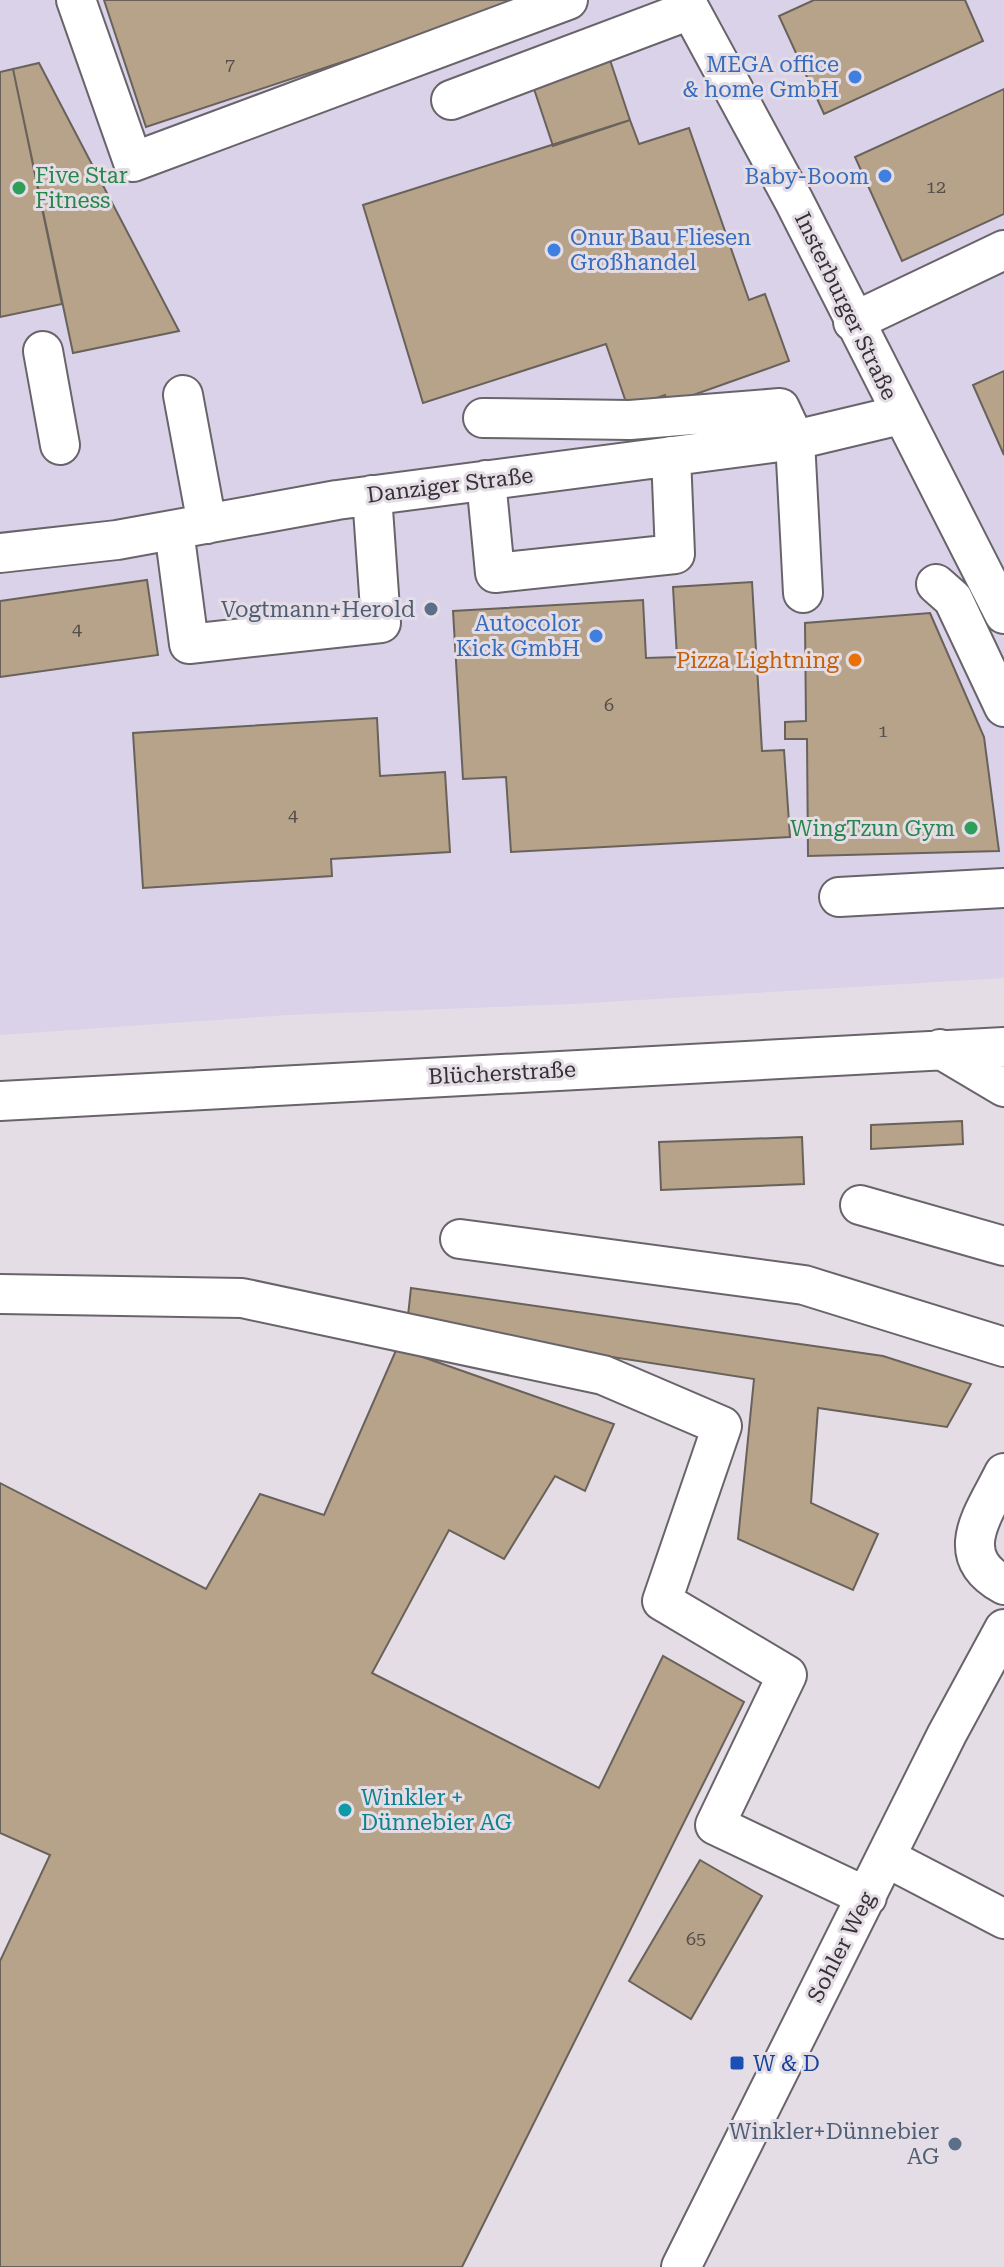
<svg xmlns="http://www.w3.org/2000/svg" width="1004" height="2267" font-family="'Roboto Serif',serif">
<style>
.commercial{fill:#dad2e8}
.building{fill:#b7a389;stroke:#68625b;stroke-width:2}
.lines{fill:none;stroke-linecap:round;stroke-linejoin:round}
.minor-casing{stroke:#69636a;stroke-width:42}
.minor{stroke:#fff;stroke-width:38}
.shop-dot{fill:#3f7fe0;stroke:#e5dde6;stroke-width:3}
.leisure-dot{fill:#2e9e5b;stroke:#e5dde6;stroke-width:3}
.service-dot{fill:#5c6f8a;stroke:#e5dde6;stroke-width:3}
.food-dot{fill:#e8710a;stroke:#e5dde6;stroke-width:3}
.culture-dot{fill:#0f9aa8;stroke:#e5dde6;stroke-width:3}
.transit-dot{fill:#1a4fb4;stroke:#e5dde6;stroke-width:3}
.labels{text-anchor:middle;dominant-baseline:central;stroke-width:6;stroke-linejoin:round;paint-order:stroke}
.number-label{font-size:18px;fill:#554e49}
.shop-label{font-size:22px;fill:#366cbe;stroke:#e5dde6;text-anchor:end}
.leisure-label{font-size:22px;fill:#27864d;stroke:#e5dde6;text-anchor:start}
.street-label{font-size:22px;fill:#343134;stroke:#e5dde6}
.service-label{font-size:22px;fill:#4e5e75;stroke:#e5dde6;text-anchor:end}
.food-label{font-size:22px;fill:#c56008;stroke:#e5dde6;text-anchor:end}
.culture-label{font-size:22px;fill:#0d838f;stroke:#e5dde6;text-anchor:start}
.transit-label{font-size:22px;fill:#164399;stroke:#e5dde6;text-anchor:start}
</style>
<rect width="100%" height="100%" fill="#e5dde6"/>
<path class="commercial" d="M0,0H1004V978L573,1004L288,1015L0,1035Z"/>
<path class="building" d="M104,0H522L523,2L146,127Z
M814,0H965L983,41L824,114L779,16Z
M609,57L630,120L553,146L532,83Z
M39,63L179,331L73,353L13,69Z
M13,69L62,304L0,317V72Z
M1004,89V214L902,261L855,157Z
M630,120L639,144L689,128L749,300L765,294L789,361L668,404L665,395L628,408L606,344L423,403L363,205Z
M1004,371V455L973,385Z
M147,580L158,655L0,677V601Z
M752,582L762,751L784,750L790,837L511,852L506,777L463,779L453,611L643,600L646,658L677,657L673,587Z
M930,613L984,737L999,851L808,856L807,739H785V722L806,721L805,623Z
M377,718L380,776L445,772L450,852L331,859L332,876L143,888L133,733Z
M962,1121L963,1144L871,1149V1125Z
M802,1137L804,1184L661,1190L659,1142Z
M411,1288L883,1356L971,1384L947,1427L818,1408L811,1503L878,1534L853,1590L738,1539L754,1379L407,1325Z
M397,1348L614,1424L585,1491L555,1476L504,1559L449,1530L372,1673L599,1788L663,1656L744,1702L462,2267H0V1961L50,1855L0,1833V1483L206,1589L260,1494L324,1515Z
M700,1860L762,1896L691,2019L629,1981Z"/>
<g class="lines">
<defs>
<path id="minor" d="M76,0L133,162L568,0
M685,0L794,201L1004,614
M451,100L690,10
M853,322L1004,250
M43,351L60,445
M183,395L207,524
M483,418L630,420L780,408L795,440L803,593
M486,480L495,573L675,554L671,456
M174,530L189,644L381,623L372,495
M0,553L117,540L337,500L795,440L900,415
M936,584L953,599L1004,707
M839,897L1004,888
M940,1049L1004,1087
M0,1101L1004,1047
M860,1205L1004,1246
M460,1239L804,1285L1004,1347
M0,1294L242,1298L603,1375L722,1426L662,1601L787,1675L715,1825L867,1897
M1004,1473C984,1514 950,1555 1004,1585
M887,1858L1004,1919
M681,2267L947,1734L1004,1629"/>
</defs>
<use href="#minor" class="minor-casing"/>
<use href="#minor" class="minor"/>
</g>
<g class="shop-dot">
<circle cx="855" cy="77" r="8"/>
<circle cx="885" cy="176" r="8"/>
<circle cx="554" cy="250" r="8"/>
<circle cx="596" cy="636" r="8"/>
</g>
<g class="leisure-dot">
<circle cx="19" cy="188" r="8"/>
<circle cx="971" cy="828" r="8"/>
</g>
<g class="service-dot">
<circle cx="431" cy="609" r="8"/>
<circle cx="955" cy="2144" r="8"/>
</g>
<circle class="food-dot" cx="855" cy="660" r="8"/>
<circle class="culture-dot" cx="345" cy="1810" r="8"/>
<rect class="transit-dot" x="729" y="2055" width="16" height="16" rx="4"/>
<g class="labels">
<g class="number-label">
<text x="230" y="64">7</text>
<text x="936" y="186">12</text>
<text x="77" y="628">4</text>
<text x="609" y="704">6</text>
<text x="883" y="730">1</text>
<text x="293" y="814">4</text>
<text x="696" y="1938">65</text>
</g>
<g class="shop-label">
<text x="839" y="64">MEGA office<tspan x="839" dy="25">&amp; home GmbH</tspan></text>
<text x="869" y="176">Baby-Boom</text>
<text x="570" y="237" text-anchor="start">Onur Bau Fliesen<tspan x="570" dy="25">Großhandel</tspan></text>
<text x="580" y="623">Autocolor<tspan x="580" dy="25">Kick GmbH</tspan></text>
</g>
<g class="leisure-label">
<text x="35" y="175">Five Star<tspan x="35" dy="25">Fitness</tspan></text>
<text x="955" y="828" text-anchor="end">WingTzun Gym</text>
</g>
<g class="street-label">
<text transform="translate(846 306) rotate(64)">Insterburger Straße</text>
<text transform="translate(450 485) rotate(-7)">Danziger Straße</text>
<text transform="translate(502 1073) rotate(-3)">Blücherstraße</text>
<text transform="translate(841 1947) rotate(-63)">Sohler Weg</text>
</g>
<g class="service-label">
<text x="415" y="609">Vogtmann+Herold</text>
<text x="939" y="2131">Winkler+Dünnebier<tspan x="939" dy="25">AG</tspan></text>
</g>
<g class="food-label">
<text x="839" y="660">Pizza Lightning</text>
</g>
<g class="culture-label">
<text x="361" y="1797">Winkler +<tspan x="361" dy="25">Dünnebier AG</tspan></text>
</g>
<g class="transit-label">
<text x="753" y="2063">W &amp; D</text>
</g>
</g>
</svg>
